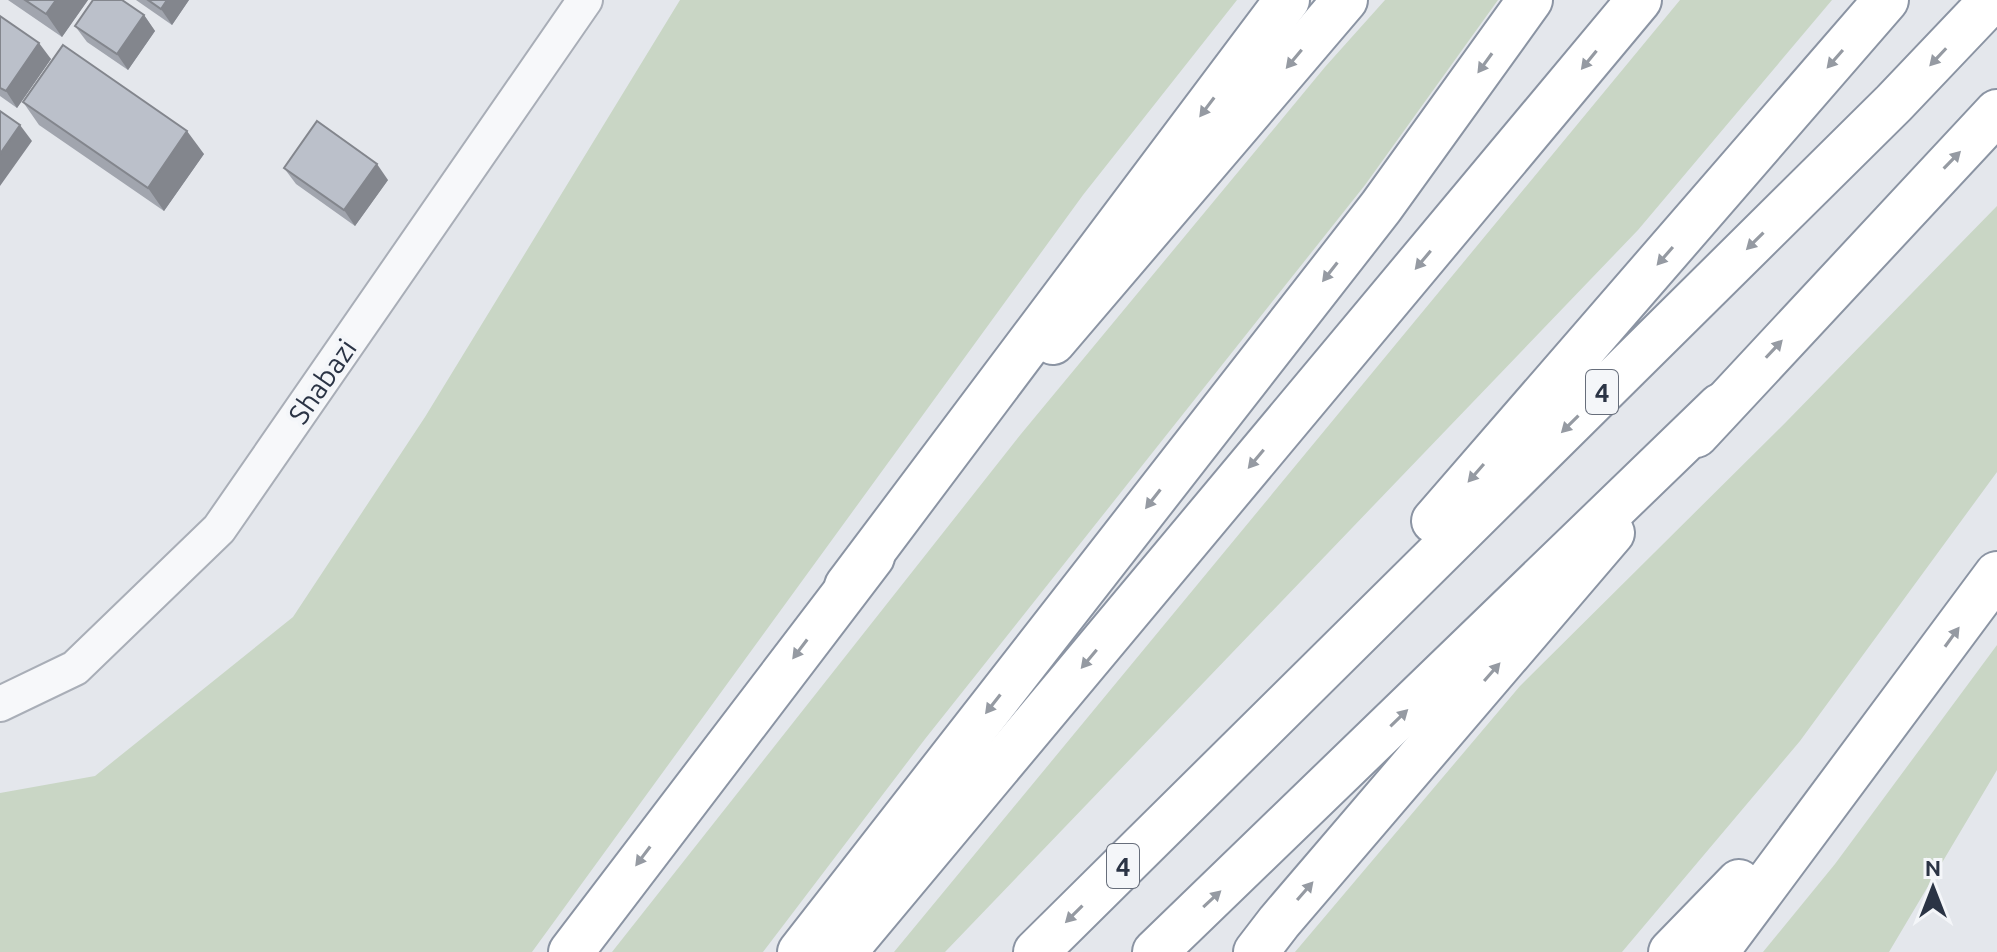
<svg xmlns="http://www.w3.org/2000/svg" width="1997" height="952" font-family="Ubuntu,sans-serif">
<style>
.green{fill:#c9d6c5}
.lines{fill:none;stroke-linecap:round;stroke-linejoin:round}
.minor-casing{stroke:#a9aeb7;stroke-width:38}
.trunk-casing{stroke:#8b94a3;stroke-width:48}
.motorway-casing{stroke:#8b94a3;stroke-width:48}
.minor{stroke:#f7f8fa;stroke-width:34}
.trunk{stroke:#fff;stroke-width:44}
.motorway{stroke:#fff;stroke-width:44}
.wall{fill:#a1a5ae}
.shaded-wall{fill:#83868d}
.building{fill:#bbc0ca;stroke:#83868d;stroke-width:2}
.oneway{fill:#959aa2}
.labels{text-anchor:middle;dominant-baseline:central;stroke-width:8;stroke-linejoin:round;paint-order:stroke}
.shield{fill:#f4f6f9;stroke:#676e7b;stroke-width:2}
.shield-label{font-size:26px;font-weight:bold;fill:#2b3445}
.street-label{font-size:28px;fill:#2b3445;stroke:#f4f6f9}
</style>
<rect width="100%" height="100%" fill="#e4e7ec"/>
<path class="green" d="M680,0H1237L1083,195L532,952H0V793L95,776L293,617L425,417Z
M1385,0H1498L1365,185L925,739L763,952H612L1021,434L1325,67Z
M1680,0H1832L1638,230L945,952H894Z
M1997,206V472L1800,741L1622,952H1295L1520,686L1787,421Z
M1997,645V770L1889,952H1763L1835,864Z"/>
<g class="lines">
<defs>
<path id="minor" d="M0,704L75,668L219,529L585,0"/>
<path id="trunk" d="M1053,342L1345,0
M1696,435L1997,112
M571,952L872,557
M844,952L1639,0
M1256,952L1279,922L1612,533"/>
<path id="motorway" d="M1434,521L1886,0
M847,586L1287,0
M800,952L1381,207L1530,0
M1036,952L1894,103L1992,0
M1155,952L1720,406
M1671,952L1739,882
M1716,952L1997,574"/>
</defs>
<use href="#minor" class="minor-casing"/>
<use href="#trunk" class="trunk-casing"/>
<use href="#motorway" class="motorway-casing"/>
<use href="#minor" class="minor"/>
<use href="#trunk" class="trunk"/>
<use href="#motorway" class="motorway"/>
</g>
<path class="wall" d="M8,0H88L62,37Z
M136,0H189L172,25Z
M144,15L155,31L128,70L87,42L75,26Z
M0,16L51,59L17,108L0,96Z
M23,102L204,154L164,211L39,125Z
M284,168L388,180L355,226L296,184Z"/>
<path class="shaded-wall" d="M56,0H88L62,37L46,14Z
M167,0H189L172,25L161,9Z
M144,15L155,31L128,70L117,54Z
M39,43L51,59L17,108L6,91Z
M20,125L32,141L0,186V154Z
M187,131L204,154L164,211L148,188Z
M377,164L388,180L355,226L344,210Z"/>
<path class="building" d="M25,0H56L46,14Z
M93,0H122L144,15L117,54L75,26Z
M148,0H167L161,9Z
M0,16L39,43L6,91L0,88Z
M63,45L187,131L148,188L23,102Z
M0,111L20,125L0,154Z
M317,121L377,164L344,210L284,168Z"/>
<defs><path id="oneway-solid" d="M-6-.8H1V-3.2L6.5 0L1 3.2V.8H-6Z" transform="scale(2)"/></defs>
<g class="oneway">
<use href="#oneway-solid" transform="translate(1938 57) rotate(133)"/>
<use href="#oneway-solid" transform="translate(1294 59) rotate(130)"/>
<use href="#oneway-solid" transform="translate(1835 59) rotate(131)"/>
<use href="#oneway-solid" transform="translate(1589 60) rotate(129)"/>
<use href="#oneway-solid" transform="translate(1485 63) rotate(126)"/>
<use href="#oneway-solid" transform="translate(1207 107) rotate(127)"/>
<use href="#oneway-solid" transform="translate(1952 160) rotate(-46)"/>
<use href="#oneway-solid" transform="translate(1755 241) rotate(135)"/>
<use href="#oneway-solid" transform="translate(1665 256) rotate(131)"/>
<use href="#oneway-solid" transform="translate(1423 260) rotate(130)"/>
<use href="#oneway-solid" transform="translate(1330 272) rotate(128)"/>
<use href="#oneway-solid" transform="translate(1774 349) rotate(-47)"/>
<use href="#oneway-solid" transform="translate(1570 424) rotate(135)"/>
<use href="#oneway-solid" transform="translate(1256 459) rotate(130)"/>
<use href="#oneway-solid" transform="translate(1476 473) rotate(131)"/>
<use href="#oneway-solid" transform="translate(1153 499) rotate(128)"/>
<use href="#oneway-solid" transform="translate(1952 637) rotate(-54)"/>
<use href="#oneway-solid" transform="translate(800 649) rotate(127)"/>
<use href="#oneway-solid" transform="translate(1089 659) rotate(130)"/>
<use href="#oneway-solid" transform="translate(1492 672) rotate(-49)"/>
<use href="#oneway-solid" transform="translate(993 704) rotate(128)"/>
<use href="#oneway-solid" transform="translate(1399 718) rotate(-44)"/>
<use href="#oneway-solid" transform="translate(643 856) rotate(127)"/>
<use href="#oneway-solid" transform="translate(1305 891) rotate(-49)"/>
<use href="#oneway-solid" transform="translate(1212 899) rotate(-43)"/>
<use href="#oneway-solid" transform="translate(1074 914) rotate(135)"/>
</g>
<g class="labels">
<g class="shield">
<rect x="1586" y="370" width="32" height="44" rx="6"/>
<rect x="1107" y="844" width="32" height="44" rx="6"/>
</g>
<g class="shield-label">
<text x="1602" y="392">4</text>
<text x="1123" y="866">4</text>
</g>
<g class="street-label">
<text transform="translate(322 381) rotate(-55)">Shabazi</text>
</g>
</g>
<g transform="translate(1933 888)" stroke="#f4f6f9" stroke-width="6" paint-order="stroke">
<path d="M0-6L14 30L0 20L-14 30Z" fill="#2b3445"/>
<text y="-12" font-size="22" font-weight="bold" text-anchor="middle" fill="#2b3445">N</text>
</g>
</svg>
